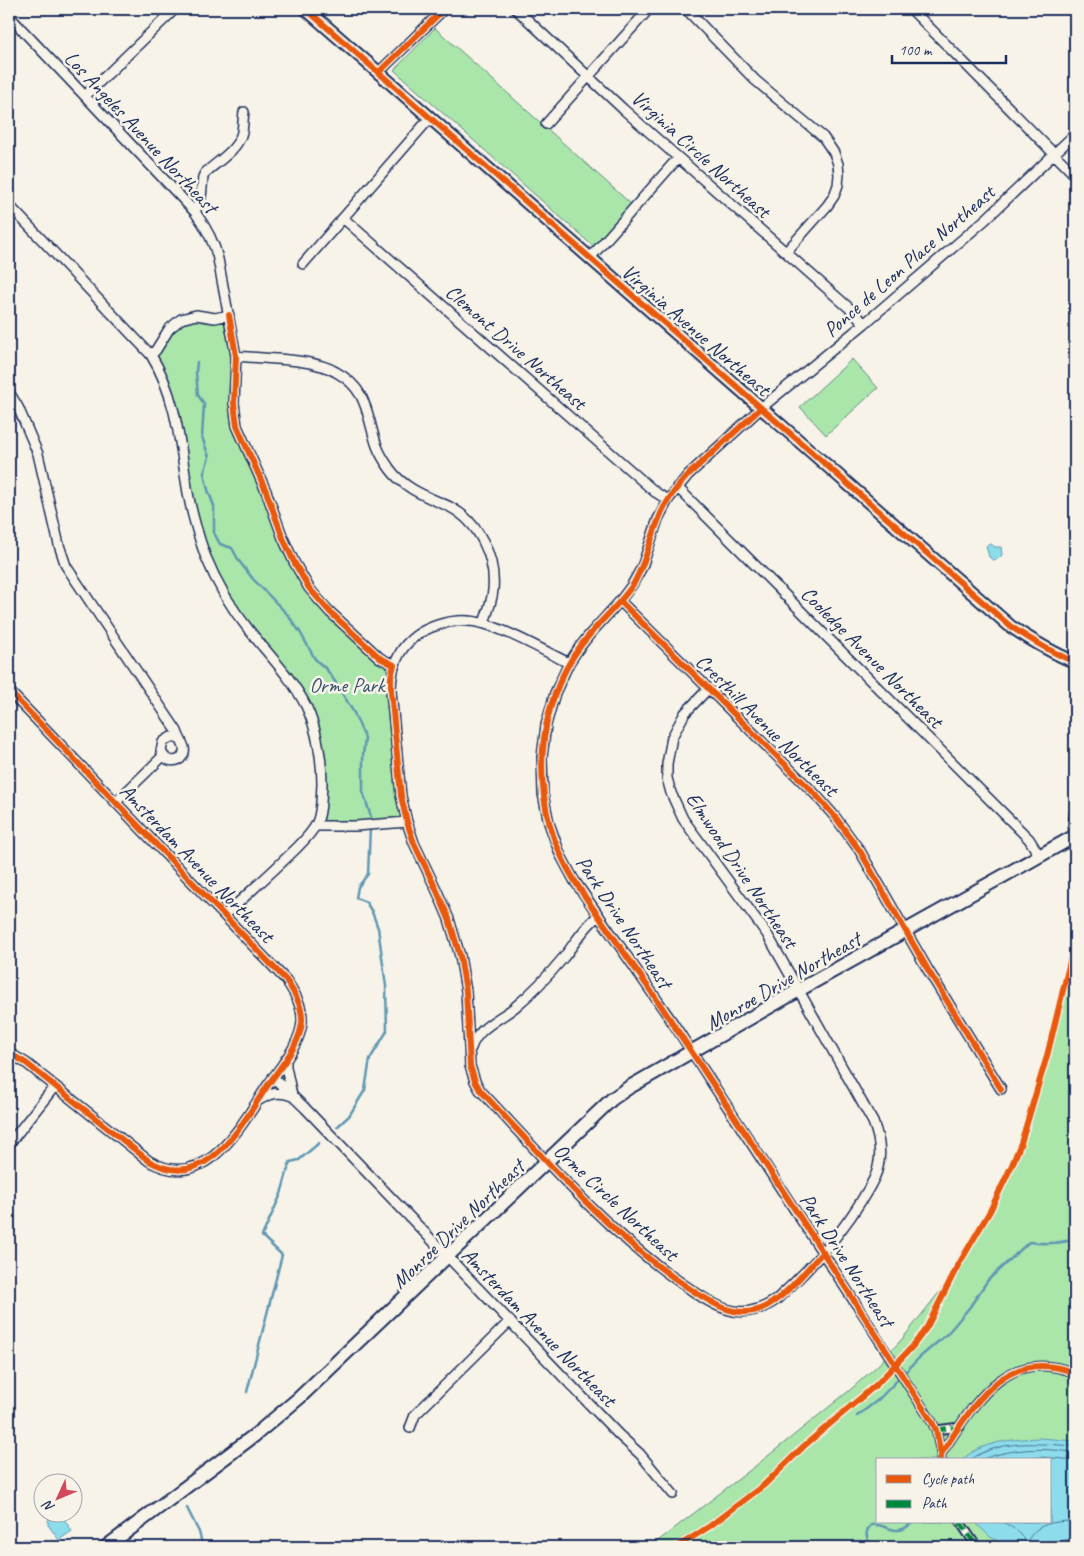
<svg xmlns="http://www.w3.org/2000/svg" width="1084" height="1556" font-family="Caveat,sans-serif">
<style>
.green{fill:#aae5aa;stroke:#628a84;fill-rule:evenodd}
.water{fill:#8ddceb;stroke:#5f97b3}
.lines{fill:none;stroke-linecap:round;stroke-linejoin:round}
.shore{stroke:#497496;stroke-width:1}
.stream{stroke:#5f97b3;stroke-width:2.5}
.pedestrian-casing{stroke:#1b2f5e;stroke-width:11}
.minor-casing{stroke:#1b2f5e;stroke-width:12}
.tertiary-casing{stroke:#1b2f5e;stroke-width:15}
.secondary-casing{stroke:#1b2f5e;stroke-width:16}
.pedestrian{stroke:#f7f3e8;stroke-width:7}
.minor{stroke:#f7f3e8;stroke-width:9}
.tertiary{stroke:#f7f3e8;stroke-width:11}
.secondary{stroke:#f7f3e8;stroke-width:12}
.quiet{stroke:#00873e;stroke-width:5;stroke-dasharray:10 5;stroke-linecap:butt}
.cycleway-casing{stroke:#f7f3e8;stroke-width:9}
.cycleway{stroke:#e8590c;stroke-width:6}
.labels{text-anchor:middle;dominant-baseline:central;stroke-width:5;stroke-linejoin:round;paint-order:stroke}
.street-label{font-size:21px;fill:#1b2f5e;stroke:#f7f3e8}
.park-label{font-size:21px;fill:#38536d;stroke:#f7f3e8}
</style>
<rect width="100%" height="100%" fill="#f7f3e8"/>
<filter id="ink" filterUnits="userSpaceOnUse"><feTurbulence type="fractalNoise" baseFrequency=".02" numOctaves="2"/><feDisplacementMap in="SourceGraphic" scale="10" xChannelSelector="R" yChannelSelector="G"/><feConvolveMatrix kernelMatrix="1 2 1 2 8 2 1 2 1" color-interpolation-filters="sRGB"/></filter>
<g filter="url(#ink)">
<path class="green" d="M435,28L631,204L594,247L394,70Z
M191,315L233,318L231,406L303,574L340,621L390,659L407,820L317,825L326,785L317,723L223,589L195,516L175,397L156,357L166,336Z
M852,359L878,388L826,435L800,407Z
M1075,938V1547H650L758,1464L850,1390L878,1365L903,1338L941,1290L983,1221L1027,1127ZM878,1460H1050V1522H878Z"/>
<path class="water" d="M991,544L995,547H1001L1002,555L998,559L993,560L989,557L986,546Z
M1041,1438L1075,1441V1539L1064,1540L1039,1547H1009L999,1542L989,1536L975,1522H1050V1460H962C982,1441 1015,1439 1041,1438Z
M56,1514L61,1515L72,1531L59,1540L48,1525V1520Z"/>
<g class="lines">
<path class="shore" d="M970,1460C1001,1438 1040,1444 1075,1446
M981,1460C1003,1451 1028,1448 1052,1450C1060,1450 1067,1452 1075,1452
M1009,1460L1041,1457L1075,1460
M1003,1522L1018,1531L1026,1542C1029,1540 1030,1536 1033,1533C1042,1522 1062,1521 1075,1521"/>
<path class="stream" d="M197,362L196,372L198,395L204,404L202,437L209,457L204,473L208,490L214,506V533L220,544L232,548L239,561L253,579L287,614L300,632L315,659L327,670L336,683L354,713L365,738L363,755V792L371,817V822
M337,1127L349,1116L365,1090L370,1059L387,1031L386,986L378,928L372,912L366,902L356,898L358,887L368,874L370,828
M247,1392L282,1255L262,1236L281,1194L290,1162L299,1160L319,1143
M857,1416L878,1400L919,1358L947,1334L969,1308L988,1280L1029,1242C1044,1244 1056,1244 1071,1240
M187,1508L199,1532L203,1547
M867,1547H869C868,1536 863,1535 871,1525C888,1522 894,1540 913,1522"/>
<defs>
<path id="pedestrian" d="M856,1304L875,1333
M873,1331L932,1422L936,1430L941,1454
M936,1430L960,1427
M941,1460V1454C974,1405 1005,1345 1075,1373
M960,1522L977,1547"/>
<path id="minor" d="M516,9L623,109L856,314L864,324
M686,9L755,80L823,137L834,153L838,164L839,175L838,185L834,196L827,206L786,252
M911,9L1075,175
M9,16L195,212C206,227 214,241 218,259L236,356L234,403L237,426L266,491L283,538L294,562L309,588L319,600L330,612L380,658L394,665
M378,73L444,9
M85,96L175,9
M546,124L649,9
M9,205L151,355C177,397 180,446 188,493C192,515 198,535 205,555C216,582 231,608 249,630C269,655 292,678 306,706C317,729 322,759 322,784C321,798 322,816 314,828C304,843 290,854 278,866C260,883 242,899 225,915
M195,212L201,198L203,177L205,173C218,161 238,150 242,132C243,126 243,118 244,112
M343,218L655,492L668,500
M590,258L678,158
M303,264L430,118
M151,355L156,350L169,329L181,319L196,315L215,318L229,315
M236,356C264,359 313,358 336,372C369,390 366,415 377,446C380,454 385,462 390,469C404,489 428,497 450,507C479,522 496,558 493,590C492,602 487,613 484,623
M9,392L18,407L38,454L59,545L66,566L177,731C180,742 190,749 180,759C171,763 165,760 161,751L163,742L171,737L180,739
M677,487L1029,839L1039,855
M620,601L816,795L836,818L860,851L928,970L1001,1089
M569,663C544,651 512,632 485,624C456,615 416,626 400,653C393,665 391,677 391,691L401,796L407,822L414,843L437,891L449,919L460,956L466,991L470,1066L475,1081L480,1090C542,1156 602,1227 677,1280C692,1290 708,1303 726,1309C743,1315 761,1310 776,1300C809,1270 840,1236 863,1198C869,1188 876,1178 878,1167C882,1151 879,1137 873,1122L767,934L683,819L671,793L667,778V764L672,737L685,713L709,688
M9,691L286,980C294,992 303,1006 302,1022C300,1045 281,1066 268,1085C241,1125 207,1194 149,1161L26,1063L9,1053
M116,802L163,756
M1075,811L1073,826L1075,833
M315,826H356L407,822
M471,1048C478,1027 499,1020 515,1007C533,992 549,975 564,957C575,943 584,927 598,916
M286,1059V1067L292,1095
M273,1077L305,1108L619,1435L640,1454L673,1494
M259,1100C271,1093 279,1091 292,1096
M9,1144L55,1086
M856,1304L673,1023L574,880L560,854L549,823L543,794L542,757L546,725L555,693L569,663L579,648L590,634L620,601L632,585L642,567L658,519L668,500L688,475L761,408L864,324L986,219L1075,134
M410,1428L415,1415L510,1321"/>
<path id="tertiary" d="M306,9L1010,626C1031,640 1052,653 1075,662"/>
<path id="secondary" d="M106,1547L255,1435L299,1398L612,1099L628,1088L799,990L1075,836"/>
</defs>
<use href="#pedestrian" class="pedestrian-casing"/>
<use href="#minor" class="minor-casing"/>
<use href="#tertiary" class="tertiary-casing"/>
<use href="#secondary" class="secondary-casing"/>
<use href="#pedestrian" class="pedestrian"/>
<use href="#minor" class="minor"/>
<use href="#tertiary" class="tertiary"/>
<use href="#secondary" class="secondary"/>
<path class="quiet" d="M936,1430L960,1427
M960,1522L977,1547"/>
<defs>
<path id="cycleway" d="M306,9L1010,626C1031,640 1052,653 1075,662
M378,73L444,9
M229,315L236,356L234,403L237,426L266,491L283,538L294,562L309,588L330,612L380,658L394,665L391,677V691L401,796L407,822L414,843L437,891L449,919L460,956L466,991L470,1066L475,1081L480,1090C546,1160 615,1242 698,1294C713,1303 728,1313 747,1312C777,1310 803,1273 823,1252
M761,408L688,475C675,489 664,503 658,521C650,542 645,563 634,583C622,602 605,616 591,633C565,662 549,700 544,739C539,777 544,818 560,853C570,876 585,897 600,918C625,954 651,990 675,1027C746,1133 815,1240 884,1347L873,1331
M620,601L816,795L836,818L860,851L928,970L1001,1089
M9,691L286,980C294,992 303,1006 302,1022C300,1045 281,1066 268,1085C241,1125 207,1194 149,1161L26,1063L9,1053
M880,1341L932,1422L936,1430L941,1454
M941,1460V1454C974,1405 1005,1345 1075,1373
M677,1547L710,1526L764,1485L804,1446L877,1384L912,1347L927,1327L956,1269L990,1211L1012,1165L1021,1143L1047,1056L1075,941"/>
</defs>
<use href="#cycleway" class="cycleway-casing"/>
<use href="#cycleway" class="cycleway"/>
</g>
</g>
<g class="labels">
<g class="street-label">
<text transform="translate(141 132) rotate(47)">Los Angeles Avenue Northeast</text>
<text transform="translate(701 154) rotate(42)">Virginia Circle Northeast</text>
<text transform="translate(909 261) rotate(-41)">Ponce de Leon Place Northeast</text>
<text transform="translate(696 330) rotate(41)">Virginia Avenue Northeast</text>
<text transform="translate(516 347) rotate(41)">Clemont Drive Northeast</text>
<text transform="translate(872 657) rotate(45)">Cooledge Avenue Northeast</text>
<text transform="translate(767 725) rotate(45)">Cresthill Avenue Northeast</text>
<text transform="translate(197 863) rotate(46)">Amsterdam Avenue Northeast</text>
<text transform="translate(742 870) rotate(56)">Elmwood Drive Northeast</text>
<text transform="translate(624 922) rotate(56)">Park Drive Northeast</text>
<text transform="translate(783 981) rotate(-30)">Monroe Drive Northeast</text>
<text transform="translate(616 1202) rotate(43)">Orme Circle Northeast</text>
<text transform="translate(458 1224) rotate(-44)">Monroe Drive Northeast</text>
<text transform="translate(847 1260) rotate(57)">Park Drive Northeast</text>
<text transform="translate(539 1327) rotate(46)">Amsterdam Avenue Northeast</text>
</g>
<g class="park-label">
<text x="347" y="685">Orme Park</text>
</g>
</g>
<rect width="1084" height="1556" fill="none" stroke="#f7f3e8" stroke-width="30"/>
<rect x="15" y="15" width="1054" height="1526" fill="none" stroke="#1b2f5e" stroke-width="2" filter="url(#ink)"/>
<rect x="876" y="1458" width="175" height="65" fill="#f7f3e8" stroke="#9fa5b1"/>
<rect x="886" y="1475" width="25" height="8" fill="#e8590c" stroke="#9fa5b1"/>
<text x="922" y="1484" font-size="15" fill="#1b2f5e">Cycle path</text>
<rect x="886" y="1500" width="25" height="8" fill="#00873e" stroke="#9fa5b1"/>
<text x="922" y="1508" font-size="15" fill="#1b2f5e">Path</text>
<g transform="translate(58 1498) rotate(226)"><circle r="24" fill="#f7f3e8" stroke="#9fa5b1"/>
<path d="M0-4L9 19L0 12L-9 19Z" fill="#d1495b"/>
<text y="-8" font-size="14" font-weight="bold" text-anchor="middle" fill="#1b2f5e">N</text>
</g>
<path d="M892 55v8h114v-8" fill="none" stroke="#1b2f5e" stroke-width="2.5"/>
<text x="899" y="55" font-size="15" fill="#1b2f5e" stroke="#f7f3e8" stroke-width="4" paint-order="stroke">100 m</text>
</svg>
